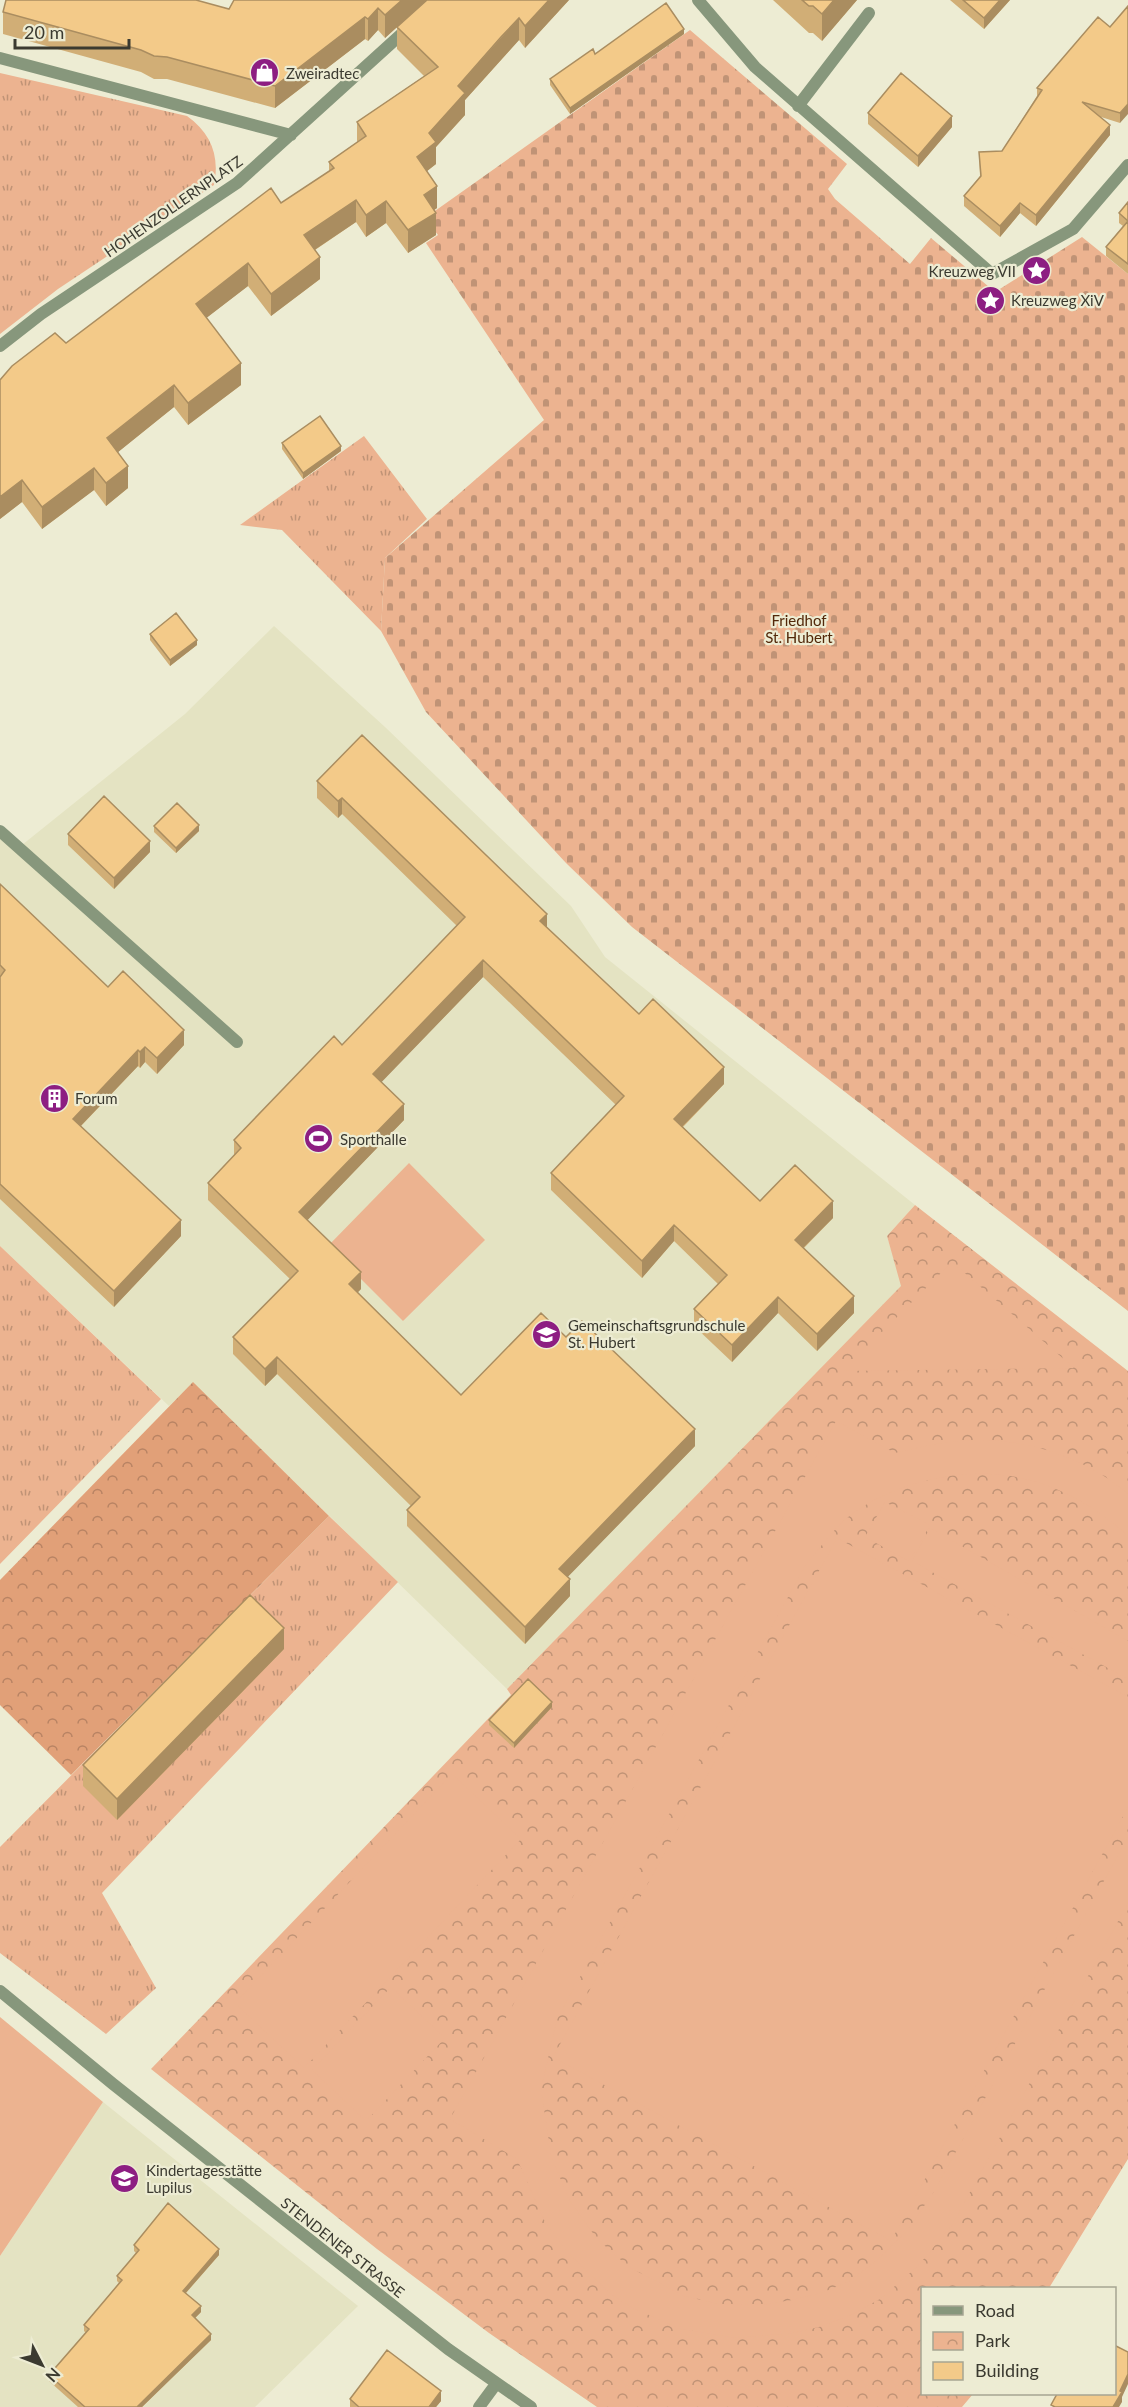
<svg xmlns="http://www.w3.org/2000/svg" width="1128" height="2407" font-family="Lato,sans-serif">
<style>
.built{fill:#e4e3c2}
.grass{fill:url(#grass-tufts)}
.forest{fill:url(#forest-crowns)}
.cemetery{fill:url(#cemetery-stones)}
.park{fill:url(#park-crowns)}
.garden{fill:#ecb390}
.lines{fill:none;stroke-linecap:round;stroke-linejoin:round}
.service{stroke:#87977c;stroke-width:12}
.minor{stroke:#87977c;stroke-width:12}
.wall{fill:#d1ae76}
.shaded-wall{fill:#aa8d60}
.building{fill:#f3ca89;stroke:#aa8d60;stroke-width:1.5}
.labels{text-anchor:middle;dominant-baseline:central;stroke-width:4.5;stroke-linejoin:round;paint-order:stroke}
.poi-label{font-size:15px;fill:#3b3a30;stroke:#edecd3;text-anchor:start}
.street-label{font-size:15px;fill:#3b3a30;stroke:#edecd3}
.park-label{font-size:15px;fill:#522809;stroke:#edecd3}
</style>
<defs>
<pattern id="grass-tufts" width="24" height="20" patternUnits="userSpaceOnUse" patternTransform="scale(1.5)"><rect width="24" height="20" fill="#ecb390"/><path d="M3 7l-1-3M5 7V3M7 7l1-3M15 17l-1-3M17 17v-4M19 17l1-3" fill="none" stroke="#c09376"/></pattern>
<pattern id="forest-crowns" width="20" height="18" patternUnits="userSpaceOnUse" patternTransform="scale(1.5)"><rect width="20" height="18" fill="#e1a078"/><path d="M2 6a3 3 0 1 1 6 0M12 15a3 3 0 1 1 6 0" fill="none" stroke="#b88363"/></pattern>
<pattern id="cemetery-stones" width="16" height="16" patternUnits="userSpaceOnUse" patternTransform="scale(1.5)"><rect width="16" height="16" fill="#ecb390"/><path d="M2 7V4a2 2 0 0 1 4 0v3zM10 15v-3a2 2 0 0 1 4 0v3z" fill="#c09376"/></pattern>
<pattern id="park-crowns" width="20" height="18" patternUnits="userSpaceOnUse" patternTransform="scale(1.5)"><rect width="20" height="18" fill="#ecb390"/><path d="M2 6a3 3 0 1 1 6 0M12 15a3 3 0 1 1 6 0" fill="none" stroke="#c09376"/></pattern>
</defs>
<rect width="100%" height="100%" fill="#edecd3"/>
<path class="built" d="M274,626L385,727L571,906L605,957L915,1205L887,1236L902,1286L507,1689L193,1383L169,1406L0,1246V825L22,845L185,714Z
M103,2102L358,2306L255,2407H0V2256Z"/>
<path class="grass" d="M0,73L187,116C211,133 220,156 214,185L58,289L0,334Z
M364,436L427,519L385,558L381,631L282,530L240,525Z
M0,1246L161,1399L0,1564Z
M329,1516L398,1582L102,1893L156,1988L106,2034L0,1953V1847Z"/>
<path class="forest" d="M193,1382L329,1516L71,1775L0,1705V1580Z"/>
<path class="cemetery" d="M690,30L847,164L828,189L835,199L910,264L931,238L995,292L1082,237L1128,274V1311L632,927L566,863L426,712L381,631L385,558L544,420L426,243L438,235L425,218Z"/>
<path class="park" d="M915,1205L1128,1371V2159L1049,2288H922V2394H973L962,2407H597L489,2333L377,2249L151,2069L511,1695L507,1689L901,1286L887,1236Z"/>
<path class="garden" d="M409,1163L485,1240L403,1321L328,1246Z
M952,1262L1074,1368L843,1371Z
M836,1421L895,1453C920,1447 949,1440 976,1440C1029,1439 1088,1459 1128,1494V1536C1067,1480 996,1460 917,1483C893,1490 866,1502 847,1518C831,1532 818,1550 805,1566L557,2019L541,2089L551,2155L568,2198L597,2239L629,2267L684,2296L719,2304L760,2305L792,2300L821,2293L848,2282L876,2261L907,2231L935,2190L1128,1837V1903L952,2225L918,2266L880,2299L853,2314L819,2327L793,2333L735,2338L681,2329L633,2308L612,2295L569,2254L545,2222L517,2159L450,2119Z
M885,1502L930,1525L909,1561L865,1537Z
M930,1528L1128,1641V1679L912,1561Z
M837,1538L1128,1697V1807L891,2241L553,2057Z
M452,1774L521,1839L304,2068L235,2003Z
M391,1987L445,2038L366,2121L312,2070Z
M0,2017L103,2102L0,2256Z"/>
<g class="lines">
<path class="service" d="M0,831L237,1042"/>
<path class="minor" d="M698,0L755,67L992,274L1073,229L1128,165
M0,58L291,135
M798,106L869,13
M0,346L41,314L237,183L407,29
M0,1991L113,2084L448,2349L531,2407
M479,2407L496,2384"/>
</g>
<path class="wall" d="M234,0H569L525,48L519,40L465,100V115L436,147V164L427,171L437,208L434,210L436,235L408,253L386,223L366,237L356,222L315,250L320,279L271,316L248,286L206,318L241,385L188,425L174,407L118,452L128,488L106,506L94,490L42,529L22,502L0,519L66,343L281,203L329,171V162L357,142V122L424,76L397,49V27L421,5L385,38L378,30L368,41L365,39L275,108L167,79H154L141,72L3,34V12L229,9Z
M773,0H857L822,41L813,33H809Z
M950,0H1010L984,29Z
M1128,6L1120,123L1101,117L1110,135L1036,226L1020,213L1000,237L964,206V196L980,176L979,152L1002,151L1037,96V88L1110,27Z
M684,34L570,114L550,85V79L595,54Z
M868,113L952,127L918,167L868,124Z
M1128,202V274L1106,256V247L1123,226L1119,223V213Z
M282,443L341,451L303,479L282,449Z
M150,634L197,645L170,666L150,640Z
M317,781L547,927L639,1014L724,1084L683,1127L760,1201L833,1218L804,1248L854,1313L817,1351L778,1313L732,1362L694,1326V1309L718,1284L674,1241L642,1278L551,1190V1173L616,1105L483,977L381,1082L404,1120L307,1220L361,1289L357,1293L461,1395L566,1337L695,1446L567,1577L570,1596L525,1644L407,1526V1510L411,1506L277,1374L265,1386L233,1354V1337L290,1279L208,1200V1183L234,1156V1140L342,1045L457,926L342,814L338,818L317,798Z
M154,826L199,831L176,853L154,832Z
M68,834L150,852L114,889L68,845Z
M0,884L108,987L184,1045L157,1074L145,1062L140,1068L138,1066L81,1126L181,1236L114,1307L0,1199Z
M284,1649L117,1820L83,1786V1765Z
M552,1707L514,1748L489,1725V1720Z
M134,2245L219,2255L186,2293L201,2312L195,2318L211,2340L142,2407H78L49,2381V2375L86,2333L84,2331V2325L119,2283L117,2281V2276L136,2253L134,2251Z
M350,2399L441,2401L436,2407H350Z"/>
<path class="shaded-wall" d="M402,0H427L385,38V15Z
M549,0H569L525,48V26Z
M834,0H857L822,41V14Z
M1000,0H1010L984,29V18Z
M378,8V30L368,41V19Z
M365,17V39L275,108V86Z
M519,18V40L465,100V115L436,147V164L417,179V157L429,133L458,86Z
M684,29V34L570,114V108Z
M1128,104V114L1120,123V113Z
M952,116V127L918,167V156Z
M1110,125V135L1036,226V215Z
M437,186V208L424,217V195Z
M356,200V222L304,257V235Z
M386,201V223L366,237V215Z
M1020,203V213L1000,237V226Z
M436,213V235L408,253V230Z
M320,257V279L271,316V294Z
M248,263V286L196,326V304Z
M241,363V385L188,425V403Z
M174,385V407L107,461V438Z
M341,446V451L303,479V473Z
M128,466V488L106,506V483Z
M94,468V490L42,529V507Z
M22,480V502L0,519V497Z
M197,640V645L170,666V660Z
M342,798V814L338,818V801Z
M199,825V831L176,853V848Z
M150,841V852L114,889V878Z
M547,914V930L540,921Z
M483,960V977L373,1091V1074Z
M184,1030V1045L157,1074V1058Z
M145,1047V1062L140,1068V1052Z
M138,1050V1066L73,1134V1119Z
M724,1067V1084L674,1135V1119Z
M404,1104V1120L299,1229V1212Z
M833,1201V1218L795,1256V1240Z
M181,1220V1236L114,1307V1291Z
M674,1225V1241L642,1278V1261Z
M361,1272V1289L349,1301V1284Z
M854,1296V1313L817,1351V1334Z
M778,1297V1313L732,1362V1345Z
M277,1357V1374L265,1386V1369Z
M695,1429V1446L559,1586V1569Z
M570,1579V1596L525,1644V1627Z
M284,1628V1649L117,1820V1799Z
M552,1702V1707L514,1748V1743Z
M219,2249V2255L183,2296V2291Z
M201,2306V2312L192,2321V2315Z
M211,2334V2340L142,2407H137Z
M1128,2374V2384L1122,2397V2402L1119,2407H1113L1120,2391Z
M441,2391V2401L436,2407H429Z"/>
<path class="building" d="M6,0H196L229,9L234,0H402L385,15L378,8L368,19L365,17L275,86L167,57L154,56L141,50L3,12Z
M427,0H549L525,26L519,18L501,37L458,86L465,93L429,133L436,142L417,157L437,186L424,195L436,213L408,230L386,201L366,215L356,200L304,235L320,257L271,294L248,263L196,304L241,363L188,403L174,385L107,438L128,466L106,483L94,468L42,507L22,480L0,497V380L12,366L55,333L66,343L271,188L281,203L334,168L329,162L366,136L357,122L438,67L397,27Z
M802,0H834L822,14L813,6H809Z
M963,0H1000L984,18Z
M666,3L684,29L570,108L550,79L593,49L595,54Z
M1128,6V104L1120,113L1082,102L1110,125L1036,215L1020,203L1000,226L964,196L981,176L979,152L1002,151L1042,90L1037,88L1098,17L1110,27Z
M901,73L952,116L918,156L868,113Z
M1128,202V264L1106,247L1128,221L1119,213Z
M320,416L341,446L303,473L282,443Z
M176,613L197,640L170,660L150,634Z
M362,735L547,914L540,921L639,1014L653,999L724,1067L674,1119L760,1201L795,1165L833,1201L795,1240L854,1296L817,1334L778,1297L732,1345L694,1309L727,1275L674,1225L642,1261L551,1173L624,1096L483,960L373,1074L404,1104L299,1212L361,1272L349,1284L461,1395L541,1313L566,1337L582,1321L695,1429L559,1569L570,1579L525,1627L407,1510L420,1497L277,1357L265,1369L233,1337L298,1271L208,1183L241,1148L234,1140L334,1036L342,1045L465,917L342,798L338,801L317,781Z
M104,796L150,841L114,878L68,834Z
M177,803L199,825L176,848L154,826Z
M0,884L108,987L123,971L184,1030L157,1058L145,1047L140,1052L138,1050L73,1119L181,1220L114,1291L0,1184V977L5,970L0,965Z
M250,1595L284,1628L117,1799L83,1765Z
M528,1679L552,1702L514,1743L489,1720Z
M168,2203L219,2249L183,2291L201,2306L192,2315L211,2334L137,2407H85L49,2375L89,2329L84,2325L122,2280L117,2276L139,2250L134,2245Z
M1114,2345L1128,2352V2374L1120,2391L1122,2392L1113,2407H1055L1051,2405L1057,2394H1114Z
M387,2350L441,2391L429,2407H359L350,2399Z"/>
<defs>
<symbol id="shop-disc" viewBox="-11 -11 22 22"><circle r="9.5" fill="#8d1e82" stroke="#edecd3"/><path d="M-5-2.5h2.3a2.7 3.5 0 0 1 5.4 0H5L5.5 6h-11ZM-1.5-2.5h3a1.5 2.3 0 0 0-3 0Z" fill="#fff"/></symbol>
<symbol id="sight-disc" viewBox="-11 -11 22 22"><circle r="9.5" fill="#8d1e82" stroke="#edecd3"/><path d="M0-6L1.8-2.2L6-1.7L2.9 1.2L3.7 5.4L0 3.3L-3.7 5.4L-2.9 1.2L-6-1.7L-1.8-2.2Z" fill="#fff"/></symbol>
<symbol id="building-disc" viewBox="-11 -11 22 22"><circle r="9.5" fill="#8d1e82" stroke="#edecd3"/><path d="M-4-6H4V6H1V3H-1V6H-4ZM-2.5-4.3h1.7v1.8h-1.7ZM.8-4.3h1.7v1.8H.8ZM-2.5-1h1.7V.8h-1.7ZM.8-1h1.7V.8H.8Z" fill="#fff"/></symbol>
<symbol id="stadium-disc" viewBox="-11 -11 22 22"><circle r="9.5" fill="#8d1e82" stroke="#edecd3"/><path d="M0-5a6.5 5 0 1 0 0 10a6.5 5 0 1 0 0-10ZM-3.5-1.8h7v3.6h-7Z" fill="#fff"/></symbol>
<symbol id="school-disc" viewBox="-11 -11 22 22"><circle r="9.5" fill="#8d1e82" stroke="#edecd3"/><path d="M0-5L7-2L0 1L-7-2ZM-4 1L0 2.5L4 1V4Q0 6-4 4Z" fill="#fff"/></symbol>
</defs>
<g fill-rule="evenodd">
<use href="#shop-disc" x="248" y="56" width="33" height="33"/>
<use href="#sight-disc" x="1020" y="254" width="33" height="33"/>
<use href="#sight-disc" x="974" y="284" width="33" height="33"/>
<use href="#building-disc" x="38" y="1082" width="33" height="33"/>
<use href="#stadium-disc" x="302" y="1122" width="33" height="33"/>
<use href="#school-disc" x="530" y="1318" width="33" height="33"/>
<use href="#school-disc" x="108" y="2162" width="33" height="33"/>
</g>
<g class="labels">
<g class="poi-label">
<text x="286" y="73">Zweiradtec</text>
<text x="1016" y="271" text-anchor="end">Kreuzweg VII</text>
<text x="1011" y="300">Kreuzweg XiV</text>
<text x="75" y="1098">Forum</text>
<text x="340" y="1139">Sporthalle</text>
<text x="568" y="1325">Gemeinschaftsgrundschule<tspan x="568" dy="17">St. Hubert</tspan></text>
<text x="146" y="2170">Kindertagesstätte<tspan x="146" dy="17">Lupilus</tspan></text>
</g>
<g class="street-label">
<text transform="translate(173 206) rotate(-35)">HOHENZOLLERNPLATZ</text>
<text transform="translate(343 2247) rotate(38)">STENDENER STRASSE</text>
</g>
<g class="park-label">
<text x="799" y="620">Friedhof<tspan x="799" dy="17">St. Hubert</tspan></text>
</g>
</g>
<rect x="921" y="2287" width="195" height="108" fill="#edecd3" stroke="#a6a592" stroke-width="1.5"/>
<rect x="933" y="2306" width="30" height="9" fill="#87977c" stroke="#a6a592" stroke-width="1.5"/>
<text x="975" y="2317" font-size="18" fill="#3b3a30">Road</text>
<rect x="933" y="2332" width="30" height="18" fill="url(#park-crowns)" stroke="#a6a592" stroke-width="1.5"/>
<text x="975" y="2347" font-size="18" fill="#3b3a30">Park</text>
<rect x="933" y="2362" width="30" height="18" fill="#f3ca89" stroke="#a6a592" stroke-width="1.5"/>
<text x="975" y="2377" font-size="18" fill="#3b3a30">Building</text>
<g transform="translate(42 2365) rotate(132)" stroke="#edecd3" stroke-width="4.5" paint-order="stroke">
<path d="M0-4.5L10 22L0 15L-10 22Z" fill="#3b3a30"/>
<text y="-9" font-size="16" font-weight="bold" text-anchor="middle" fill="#3b3a30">N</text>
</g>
<path d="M15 39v9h114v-9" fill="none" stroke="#3b3a30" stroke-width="3"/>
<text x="24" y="39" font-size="18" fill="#3b3a30" stroke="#edecd3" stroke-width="4.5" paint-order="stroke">20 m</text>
</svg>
